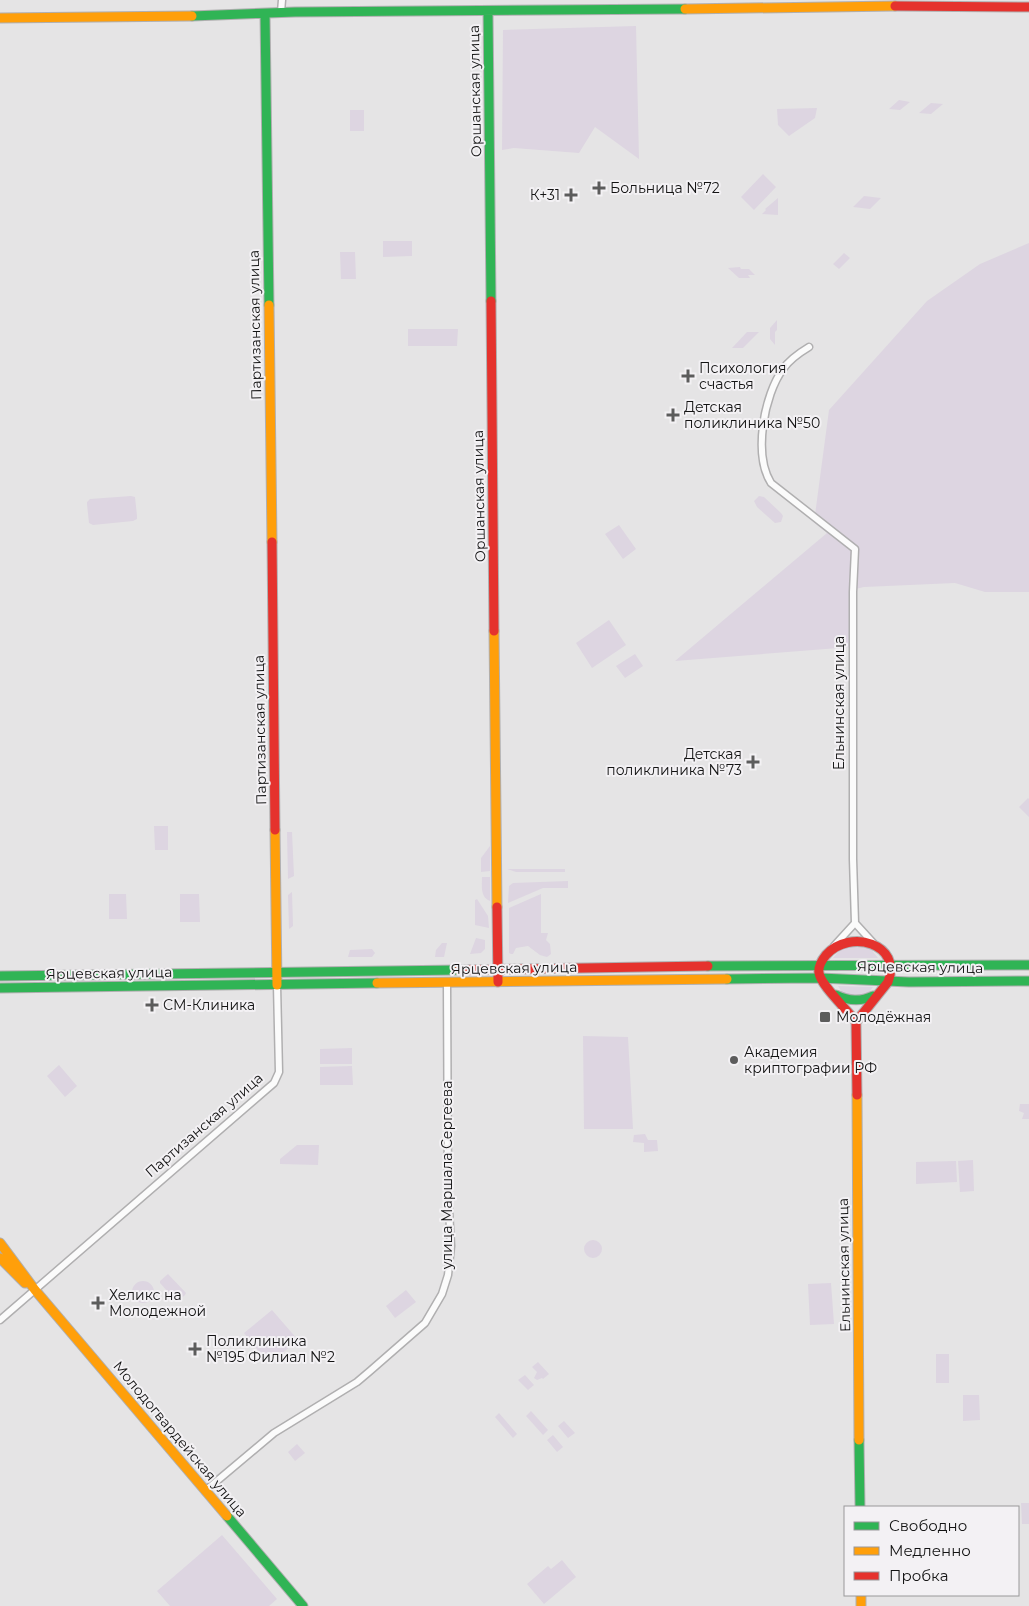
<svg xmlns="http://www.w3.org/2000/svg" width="1029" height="1606" font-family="Montserrat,sans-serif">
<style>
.green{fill:#ddd5e1}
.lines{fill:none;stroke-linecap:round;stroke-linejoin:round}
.street-casing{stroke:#b0afb0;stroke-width:9}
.fast-casing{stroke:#b0afb0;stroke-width:11}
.slow-casing{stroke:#b0afb0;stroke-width:11}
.jam-casing{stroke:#b0afb0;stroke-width:11}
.street{stroke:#fbfbfb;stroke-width:6}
.fast{stroke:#30b455;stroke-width:9}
.slow{stroke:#ff9f0a;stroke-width:9}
.jam{stroke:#e5322d;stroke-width:9}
.poi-dot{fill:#5c5c5c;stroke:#f3f1f4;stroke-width:2}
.labels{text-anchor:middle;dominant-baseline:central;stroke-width:4;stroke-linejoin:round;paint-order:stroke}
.street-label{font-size:14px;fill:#131313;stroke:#f3f1f4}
.poi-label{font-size:14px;fill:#131313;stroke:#f3f1f4;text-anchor:start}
</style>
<rect width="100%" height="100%" fill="#e5e4e5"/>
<path class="green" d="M636,26L639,159L595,127L579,153L514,148L502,150L503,30Z
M899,100L910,102L900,110L889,109Z
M931,103L943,104L931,114L919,113Z
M817,108L815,118L789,136L778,125L777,109Z
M350,110H364V131H350Z
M763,174L776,187L754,210L741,197Z
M864,196L881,198L870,209L853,207Z
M778,198V215L762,214L766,210L765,209Z
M383,241H412V256L383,257Z
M1029,243V592H985L955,583L864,587L851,590V647L675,661L827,533L811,520L815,515L829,410L927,301L980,264Z
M340,252H355L356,279H341Z
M844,253L850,258L839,269L833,264Z
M740,267L741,269H749L755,275H748L750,278H739L728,268Z
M777,320V330L775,332V345L770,339V328Z
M408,329H458L457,346H408Z
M747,332H759L743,348H732Z
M131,496L135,497L137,516V519L133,521L93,525L89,523L87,504V502L90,499Z
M759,496L764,497L781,513L783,516L781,522L775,523L757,507L754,501Z
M619,525L636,549L623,559L605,534Z
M609,620L626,645L592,668L576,643Z
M635,654L643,666L625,678L616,666Z
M1028,798L1029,799V817L1019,807Z
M154,826H168V850H155Z
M287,832H292L294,876L288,879Z
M490,846V871L481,872V858Z
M507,869H565V872H516Z
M482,877H490V901C480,897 482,886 482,877Z
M568,881V888H543L508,903L509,886L513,883Z
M292,892L293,926L289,929L288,895Z
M109,894H126L127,919H109Z
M180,894H199L200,922H180Z
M541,894V933H548L546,940L550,944L551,954L547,957L540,955L528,946L516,948L513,954H511L509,953V908Z
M477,899L488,916L489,928L475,925V900Z
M476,938L485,940V949L481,953L470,954Z
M442,943H447L444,957H435L436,950Z
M855,943L870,948L878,958H833L843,946Z
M372,949L375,953L372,957H348L350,950Z
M838,986L873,987C864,1001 857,997 843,994Z
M583,1036L628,1037L633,1129H584Z
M352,1048V1064H320V1049Z
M59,1065L77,1086L65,1097L47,1076Z
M352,1066L353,1085H320V1067Z
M1020,1104H1029V1119H1022L1024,1113L1019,1111Z
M645,1134L648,1140H657L658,1151L644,1152V1143L633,1142L634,1135Z
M297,1145H319L318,1165L280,1164V1159Z
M973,1160L974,1191L960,1192L958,1161Z
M956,1161L957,1182L916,1184V1162Z
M584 1249a9 9 0 1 1 18 0a9 9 0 1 1-18 0Z
M168,1274L186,1293L185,1295L177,1302L160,1283V1281Z
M132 1292a11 11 0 1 1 22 0a11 11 0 1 1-22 0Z
M831,1283L834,1324L810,1325L808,1284Z
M406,1290L416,1302L395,1318L386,1306Z
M272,1310L298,1340L269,1364L244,1333Z
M936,1354H949V1383H936Z
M538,1362L549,1374L543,1379L542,1378L537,1380L534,1378L537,1372L532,1367Z
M525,1375L534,1385L528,1390L518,1380Z
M963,1395H979L980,1420L963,1421Z
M531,1411L548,1430L543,1435L526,1416Z
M499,1413L517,1434L513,1438L495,1417Z
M564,1421L575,1433L568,1438L558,1426Z
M553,1435L563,1447L557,1452L547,1440Z
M297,1444L305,1453L295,1461L288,1452Z
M1021,1503H1029V1524H1022Z
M222,1535L277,1599L269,1606H170L157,1591Z
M562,1560L576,1577L544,1604L527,1584L548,1566L551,1569Z"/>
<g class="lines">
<defs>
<path id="street" d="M281,12L282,0
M809,347C799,353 790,359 783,369C764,395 753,454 771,483L855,549L853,592V859L855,923
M855,923L876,946
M834,946L855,923
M0,1320L274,1083L279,1072L277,985
M205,1491L274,1433L357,1382L370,1371L425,1323L442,1294L448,1275L451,1246L448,1192L447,983"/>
<path id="fast" d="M488,11L491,301
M265,14L269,305
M192,16L295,12L685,9
M708,966L1029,965
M0,976L459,970
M727,979L820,978L909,982L1029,981
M0,988L377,983
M836,995C849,1001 860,1002 873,996
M859,1440L860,1507
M227,1516L303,1606"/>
<path id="slow" d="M685,9L895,6
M0,18L192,16
M269,305L272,542
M494,631L497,907
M275,830L277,985
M377,983L727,979
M857,1095L859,1440
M0,1243L35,1290L227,1516
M0,1258L25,1283
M861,1595V1606"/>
<path id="jam" d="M895,6L1029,7
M491,301L494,631
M272,542L275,830
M497,907L498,982
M459,970L708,966
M856,1022C848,1010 821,986 819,973C818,967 822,960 826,955C850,928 903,944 888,982L856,1022L857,1095"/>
</defs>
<use href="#street" class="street-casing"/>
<use href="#fast" class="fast-casing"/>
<use href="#slow" class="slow-casing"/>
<use href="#jam" class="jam-casing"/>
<use href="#street" class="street"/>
<use href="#fast" class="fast"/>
<use href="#slow" class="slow"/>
<use href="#jam" class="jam"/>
</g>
<g class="poi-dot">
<path d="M596.5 180.5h5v5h5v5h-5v5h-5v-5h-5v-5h5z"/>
<path d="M568.5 187.5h5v5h5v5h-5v5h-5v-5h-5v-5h5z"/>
<path d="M685.5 368.5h5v5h5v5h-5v5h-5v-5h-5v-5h5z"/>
<path d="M670.5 407.5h5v5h5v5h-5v5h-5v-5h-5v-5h5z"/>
<path d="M750.5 754.5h5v5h5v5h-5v5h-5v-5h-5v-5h5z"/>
<path d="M149.5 997.5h5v5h5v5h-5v5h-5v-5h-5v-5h5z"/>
<rect x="819" y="1011" width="12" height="12" rx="2.5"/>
<circle cx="734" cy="1060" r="5"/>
<path d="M95.5 1295.5h5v5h5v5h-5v5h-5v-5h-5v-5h5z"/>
<path d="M192.5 1341.5h5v5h5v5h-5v5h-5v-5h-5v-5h5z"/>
</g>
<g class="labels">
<g class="street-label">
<text transform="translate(475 91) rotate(-91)">Оршанская улица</text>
<text transform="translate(255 325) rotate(-91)">Партизанская улица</text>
<text transform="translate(479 496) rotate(-91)">Оршанская улица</text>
<text transform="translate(839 703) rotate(-90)">Ельнинская улица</text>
<text transform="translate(260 730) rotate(-91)">Партизанская улица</text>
<text transform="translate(920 967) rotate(1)">Ярцевская улица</text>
<text transform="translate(514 968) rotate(-1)">Ярцевская улица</text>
<text transform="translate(109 973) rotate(-1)">Ярцевская улица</text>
<text transform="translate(204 1125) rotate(-41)">Партизанская улица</text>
<text transform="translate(447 1175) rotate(-90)">улица Маршала Сергеева</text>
<text transform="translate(844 1265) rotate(-91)">Ельнинская улица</text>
<text transform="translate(180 1439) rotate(50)">Молодогвардейская улица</text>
</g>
<g class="poi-label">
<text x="610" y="188">Больница №72</text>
<text x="560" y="195" text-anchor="end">К+31</text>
<text x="699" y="368">Психология<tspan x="699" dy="16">счастья</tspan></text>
<text x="684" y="407">Детская<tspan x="684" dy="16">поликлиника №50</tspan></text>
<text x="742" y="754" text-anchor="end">Детская<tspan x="742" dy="16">поликлиника №73</tspan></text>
<text x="163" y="1005">СМ-Клиника</text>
<text x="836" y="1017">Молодёжная</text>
<text x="744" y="1052">Академия<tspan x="744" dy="16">криптографии РФ</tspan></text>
<text x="109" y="1295">Хеликс на<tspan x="109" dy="16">Молодежной</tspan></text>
<text x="206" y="1341">Поликлиника<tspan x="206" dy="16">№195 Филиал №2</tspan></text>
</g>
</g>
<rect x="844" y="1506" width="175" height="90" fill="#f3f1f4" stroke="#99989a"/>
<rect x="854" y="1522" width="25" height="8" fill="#30b455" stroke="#99989a"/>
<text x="889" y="1531" font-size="15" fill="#131313">Свободно</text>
<rect x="854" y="1547" width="25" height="8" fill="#ff9f0a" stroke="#99989a"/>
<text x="889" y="1556" font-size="15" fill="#131313">Медленно</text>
<rect x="854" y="1572" width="25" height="8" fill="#e5322d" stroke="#99989a"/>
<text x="889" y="1581" font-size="15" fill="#131313">Пробка</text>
</svg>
